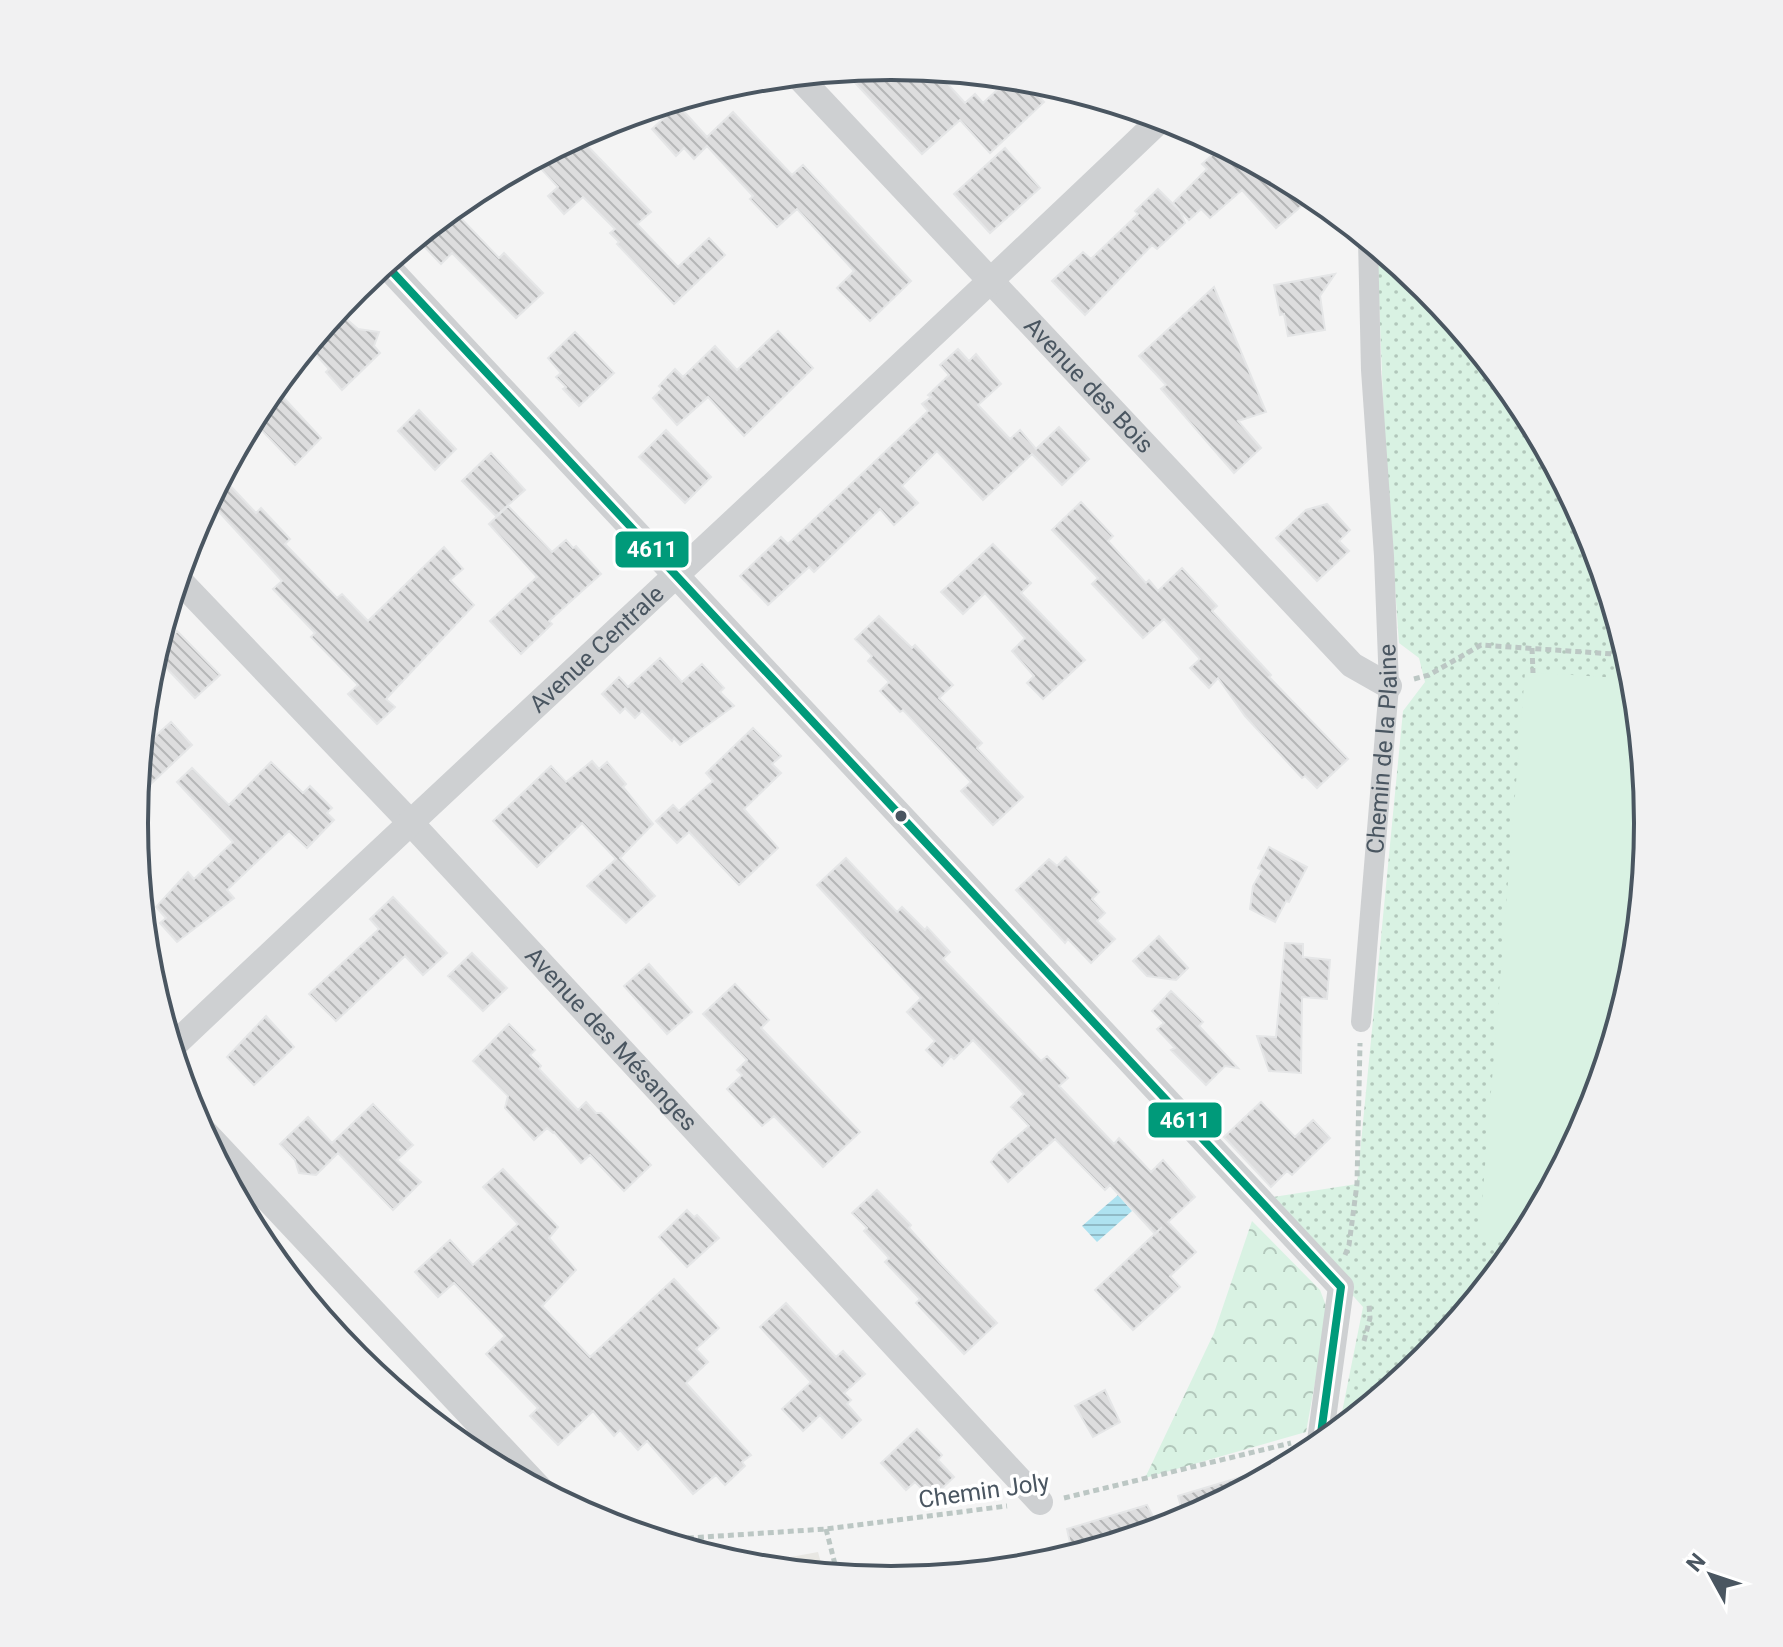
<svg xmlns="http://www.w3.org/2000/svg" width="1783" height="1647" font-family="Roboto,sans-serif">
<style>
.commercial{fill:#e8e7e3}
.grass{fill:url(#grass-dots)}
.forest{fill:url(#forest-crowns)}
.park{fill:#d9f2e3}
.water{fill:url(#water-rules)}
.building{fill:url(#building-back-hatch);stroke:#e5e6e7;stroke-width:2}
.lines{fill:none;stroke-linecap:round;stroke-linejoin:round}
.path{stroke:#bcc7c4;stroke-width:5;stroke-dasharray:6 4;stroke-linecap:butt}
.pedestrian{stroke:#ced0d2;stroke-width:20}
.minor{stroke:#ced0d2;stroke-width:26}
.bus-1-casing{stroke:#fff;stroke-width:14}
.bus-1{stroke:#009a7a;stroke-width:8}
.bus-dot{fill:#4a5661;stroke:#fff;stroke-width:3}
.labels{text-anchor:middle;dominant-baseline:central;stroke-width:7;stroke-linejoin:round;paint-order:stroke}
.street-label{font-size:24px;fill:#4a5661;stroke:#fff}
.rim{fill:none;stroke:#4a5661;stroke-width:4}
.line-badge{stroke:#fff;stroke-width:3}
.badge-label{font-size:22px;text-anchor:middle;font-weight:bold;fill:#fff}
</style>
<defs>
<pattern id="grass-dots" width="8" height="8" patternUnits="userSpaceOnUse" patternTransform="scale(2)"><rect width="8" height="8" fill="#d9f2e3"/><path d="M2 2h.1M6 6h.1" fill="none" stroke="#b2c7bb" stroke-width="1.8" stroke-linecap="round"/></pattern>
<pattern id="forest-crowns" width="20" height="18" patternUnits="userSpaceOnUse" patternTransform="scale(2)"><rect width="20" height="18" fill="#d9f2e3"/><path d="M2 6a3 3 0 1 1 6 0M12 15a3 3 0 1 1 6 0" fill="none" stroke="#b2c7bb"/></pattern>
<pattern id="water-rules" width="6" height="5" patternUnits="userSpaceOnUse" patternTransform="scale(2)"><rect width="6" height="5" fill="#aee2f0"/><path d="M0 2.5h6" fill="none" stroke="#90bac6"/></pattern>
<pattern id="building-back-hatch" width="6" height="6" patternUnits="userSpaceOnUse" patternTransform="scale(2)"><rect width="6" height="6" fill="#ddddde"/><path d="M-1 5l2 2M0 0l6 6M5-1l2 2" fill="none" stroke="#b5b6b7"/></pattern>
</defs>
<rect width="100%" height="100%" fill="#f4f4f4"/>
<path class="commercial" d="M818,1552L824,1574L742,1566Z"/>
<path class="grass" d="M1377,247L1427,288L1522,403L1592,534L1635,676L1649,824L1634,972L1591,1114L1521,1245L1427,1359L1338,1432L1363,1307L1266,1198L1357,1184L1403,711L1425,682L1419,658L1399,643L1385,449Z"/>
<path class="forest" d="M1252,1221L1320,1290L1328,1311L1306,1432L1145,1478L1214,1333Z"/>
<path class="park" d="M1525,672L1635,679L1649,824L1634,972L1591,1114L1522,1243L1479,1240Z"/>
<path class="water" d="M1118,1195L1132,1211L1097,1242L1082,1226Z"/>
<path class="building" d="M892,66L935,70L965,103L975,94L983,103L1010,78L1023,79L1044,102L990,153L960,120L922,154L844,71Z
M678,105L707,137L733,112L792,175L803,165L911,281L870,321L837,288L854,271L797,209L777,227L750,199L753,196L707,146L694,159L684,148L676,156L652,129Z
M578,136L651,212L637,224L678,267L709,238L725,255L674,304L617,244L619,242L610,233L615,229L583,197L564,214L548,196L558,187L533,160Z
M1222,146L1282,177L1305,203L1276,228L1242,190L1210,218L1201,209L1189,220L1173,203L1207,169L1202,164Z
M1005,148L1040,188L990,233L954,194Z
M1158,189L1180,211L1185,223L1157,249L1152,245L1085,315L1052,281L1083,252L1091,259L1138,214L1135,211Z
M452,209L499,258L504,253L543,293L516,318L452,253L441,264L416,238Z
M1335,274L1320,296L1325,330L1288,336L1284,314L1280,315L1274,285Z
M1214,287L1266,412L1238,421L1261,448L1234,473L1161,389L1166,385L1139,356Z
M337,311L358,329L379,332L374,346L380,353L342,390L326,372L329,369L308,346Z
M778,331L813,368L744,436L708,397L677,425L653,398L662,389L659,386L675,369L683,377L715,346L737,370Z
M575,332L614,373L579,406L563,389L566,387L556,377L561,373L548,358Z
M958,349L969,361L976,354L1001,384L978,405L1010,439L1020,430L1036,449L1059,427L1089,459L1062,485L1032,454L983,500L937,451L902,486L918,503L894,525L880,509L814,572L809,567L768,605L740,576L781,537L788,544L928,411L922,404L931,397L928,395L949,375L940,365Z
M283,397L321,438L295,465L254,422Z
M419,410L456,449L435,470L398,431Z
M666,430L711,477L685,503L639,457Z
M491,453L525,490L496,516L462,481Z
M222,477L256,513L261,508L290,539L285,544L337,598L342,594L368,621L444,547L463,569L450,580L474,605L386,699L395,707L377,724L348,694L358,685L311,637L315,633L273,589L282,581L209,501Z
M1081,502L1113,536L1108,541L1146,583L1149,580L1158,591L1182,568L1217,606L1212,611L1271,675L1269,677L1348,759L1317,788L1305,776L1302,778L1245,716L1218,678L1209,688L1190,668L1200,659L1164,619L1143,638L1092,584L1098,578L1052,530Z
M1327,504L1350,530L1339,541L1349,551L1317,581L1276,538L1306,510Z
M508,506L552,552L566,540L573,548L576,546L601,574L549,621L552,624L521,654L490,621L537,577L489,524Z
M993,544L1031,583L1021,593L1085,660L1043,699L1027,683L1034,676L1012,651L1025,638L985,593L963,614L941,592Z
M879,616L912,648L915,645L953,685L939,698L982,743L977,748L1023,797L993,825L961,791L971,782L903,710L900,712L880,691L889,682L868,661L872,656L855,639Z
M163,630L171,638L177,631L220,675L195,698L155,656Z
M660,658L682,682L702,664L724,688L720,692L734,706L680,745L674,738L672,741L642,711L635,718L625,708L620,713L602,694L619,677L628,687Z
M171,722L192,745L137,797L141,749Z
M753,728L781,756L772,764L781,773L744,809L778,848L739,885L689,832L677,843L656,821L673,805L679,811L713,781L706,773Z
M592,761L599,769L607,762L626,784L623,787L653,824L620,858L655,896L626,923L587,886L616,859L582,823L537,867L493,821L551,766L566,782Z
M271,762L303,793L310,786L332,808L327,813L334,820L307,848L289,831L227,890L234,898L177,942L160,923L166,918L156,907L188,872L194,879L233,842L177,782L192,768L229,805Z
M1269,847L1307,867L1289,902L1286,901L1275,922L1250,909L1253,886L1262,870L1258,868Z
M1066,857L1099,892L1092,899L1105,913L1097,921L1115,939L1091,963L1068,939L1065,943L1016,890L1049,859L1057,866Z
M846,858L897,912L902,907L925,930L927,927L950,952L943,959L1041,1061L1047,1056L1068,1078L1059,1086L1114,1144L1119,1138L1151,1172L1163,1160L1195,1197L1168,1222L1196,1252L1170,1276L1180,1287L1133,1330L1095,1290L1162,1227L1155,1234L1110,1185L1105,1190L1055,1139L1008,1182L991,1162L998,1153L1029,1126L1011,1107L1024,1094L973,1040L954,1059L951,1056L942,1066L926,1050L935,1041L907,1012L921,998L817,885Z
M393,897L447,953L423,975L405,956L336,1021L309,994L379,929L370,919Z
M1159,936L1188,968L1176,980L1147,976L1133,961Z
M1285,943L1303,944V957L1330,960L1327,999L1302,997L1301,1073L1269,1071L1257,1036L1276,1037Z
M472,953L507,988L483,1011L448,976Z
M649,964L692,1012L667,1034L624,986Z
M735,984L769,1020L761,1028L860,1132L823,1167L774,1116L762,1126L727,1089L742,1075L737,1070L747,1060L703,1014Z
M1171,991L1203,1022L1199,1026L1238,1068L1225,1066L1206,1085L1171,1050L1175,1048L1157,1029L1164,1023L1152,1011Z
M266,1016L294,1047L254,1085L227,1057Z
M509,1024L535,1050L530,1055L541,1066L539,1069L578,1110L586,1102L596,1113H601L651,1165L624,1191L590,1155L581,1163L554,1132L553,1133L547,1128L534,1140L505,1108L508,1096L473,1061Z
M1261,1102L1295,1137L1313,1120L1330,1138L1292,1175L1287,1171L1271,1187L1224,1137Z
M373,1104L413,1145L397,1160L421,1182L393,1210L338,1153L316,1175L299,1173L295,1160L280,1144L308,1117L332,1143Z
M503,1169L558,1227L549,1238L576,1270L542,1306L590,1357L674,1279L719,1328L696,1349L708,1362L686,1383L751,1455L742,1462L745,1466L725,1485L716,1475L693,1494L647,1441L638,1450L620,1430L614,1436L593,1411L558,1445L530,1416L538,1408L486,1354L505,1336L454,1283L438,1297L415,1272L450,1240L473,1265L518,1224L483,1187Z
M877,1190L911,1225L909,1228L941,1264L997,1323L964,1354L916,1303L920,1299L885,1262L889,1258L864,1231L867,1228L852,1213Z
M687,1210L694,1217L697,1215L719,1238L687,1267L659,1237Z
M786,1303L836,1357L843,1351L865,1374L844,1393L851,1400L847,1404L861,1420L842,1438L820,1415L803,1431L782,1409L811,1382L760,1327Z
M1105,1390L1120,1422L1093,1437L1075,1406Z
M917,1429L942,1455L938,1460L954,1477L937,1493L927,1494L915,1482L906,1490L881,1463Z
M1248,1475L1252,1486L1185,1521L1178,1496Z
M1147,1505L1160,1530L1073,1556L1067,1529Z"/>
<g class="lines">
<path class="path" d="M1532,648L1533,673
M1414,679L1429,675L1481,645L1628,655
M1345,1255L1349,1245L1357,1184L1360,1043
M1364,1341L1370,1318L1369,1304
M1064,1498L1291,1443
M826,1529L838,1576
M658,1540L826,1529L1007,1506"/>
<path class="pedestrian" id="s1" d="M1361,1022L1389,686L1384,556L1371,370L1368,240"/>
<g class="minor">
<path id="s2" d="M797,75L1352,665L1389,686"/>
<path d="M385,264L1341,1287L1319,1448"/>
<path id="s3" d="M178,579L410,822L1040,1502"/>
<path id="s4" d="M172,1047C500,736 835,431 1162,118"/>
<path d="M197,1124L543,1492"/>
</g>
<defs>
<path id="bus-1" d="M385,264L1341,1287L1319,1448"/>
</defs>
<use href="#bus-1" class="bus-1-casing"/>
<use href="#bus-1" class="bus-1"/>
</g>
<circle class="bus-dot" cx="901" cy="816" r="7"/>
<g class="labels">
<g class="street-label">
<text stroke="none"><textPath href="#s2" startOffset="426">Avenue des Bois</textPath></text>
<text stroke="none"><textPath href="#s4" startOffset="582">Avenue Centrale</textPath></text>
<text stroke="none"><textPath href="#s1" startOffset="274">Chemin de la Plaine</textPath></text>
<text stroke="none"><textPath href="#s3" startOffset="632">Avenue des Mésanges</textPath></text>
<text transform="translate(984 1491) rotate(-8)">Chemin Joly</text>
</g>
</g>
<path d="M0 0H1783V1647H0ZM148 823a743 743 0 1 1 1486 0a743 743 0 1 1-1486 0Z" fill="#f1f1f2" fill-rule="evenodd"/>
<path class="rim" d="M148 823a743 743 0 1 1 1486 0a743 743 0 1 1-1486 0Z"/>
<g class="line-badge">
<rect x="614" y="530" width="76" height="39" rx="8" fill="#009a7a"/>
<rect x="1147" y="1101" width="76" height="38" rx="8" fill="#009a7a"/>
</g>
<g class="badge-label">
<text x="652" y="557">4611</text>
<text x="1185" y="1128">4611</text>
</g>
<g transform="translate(1711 1575) rotate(310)" stroke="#ffffff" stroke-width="6" paint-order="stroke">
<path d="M0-6L14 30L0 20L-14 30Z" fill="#4a5661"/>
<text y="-12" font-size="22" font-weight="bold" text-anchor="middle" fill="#4a5661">N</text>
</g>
</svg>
